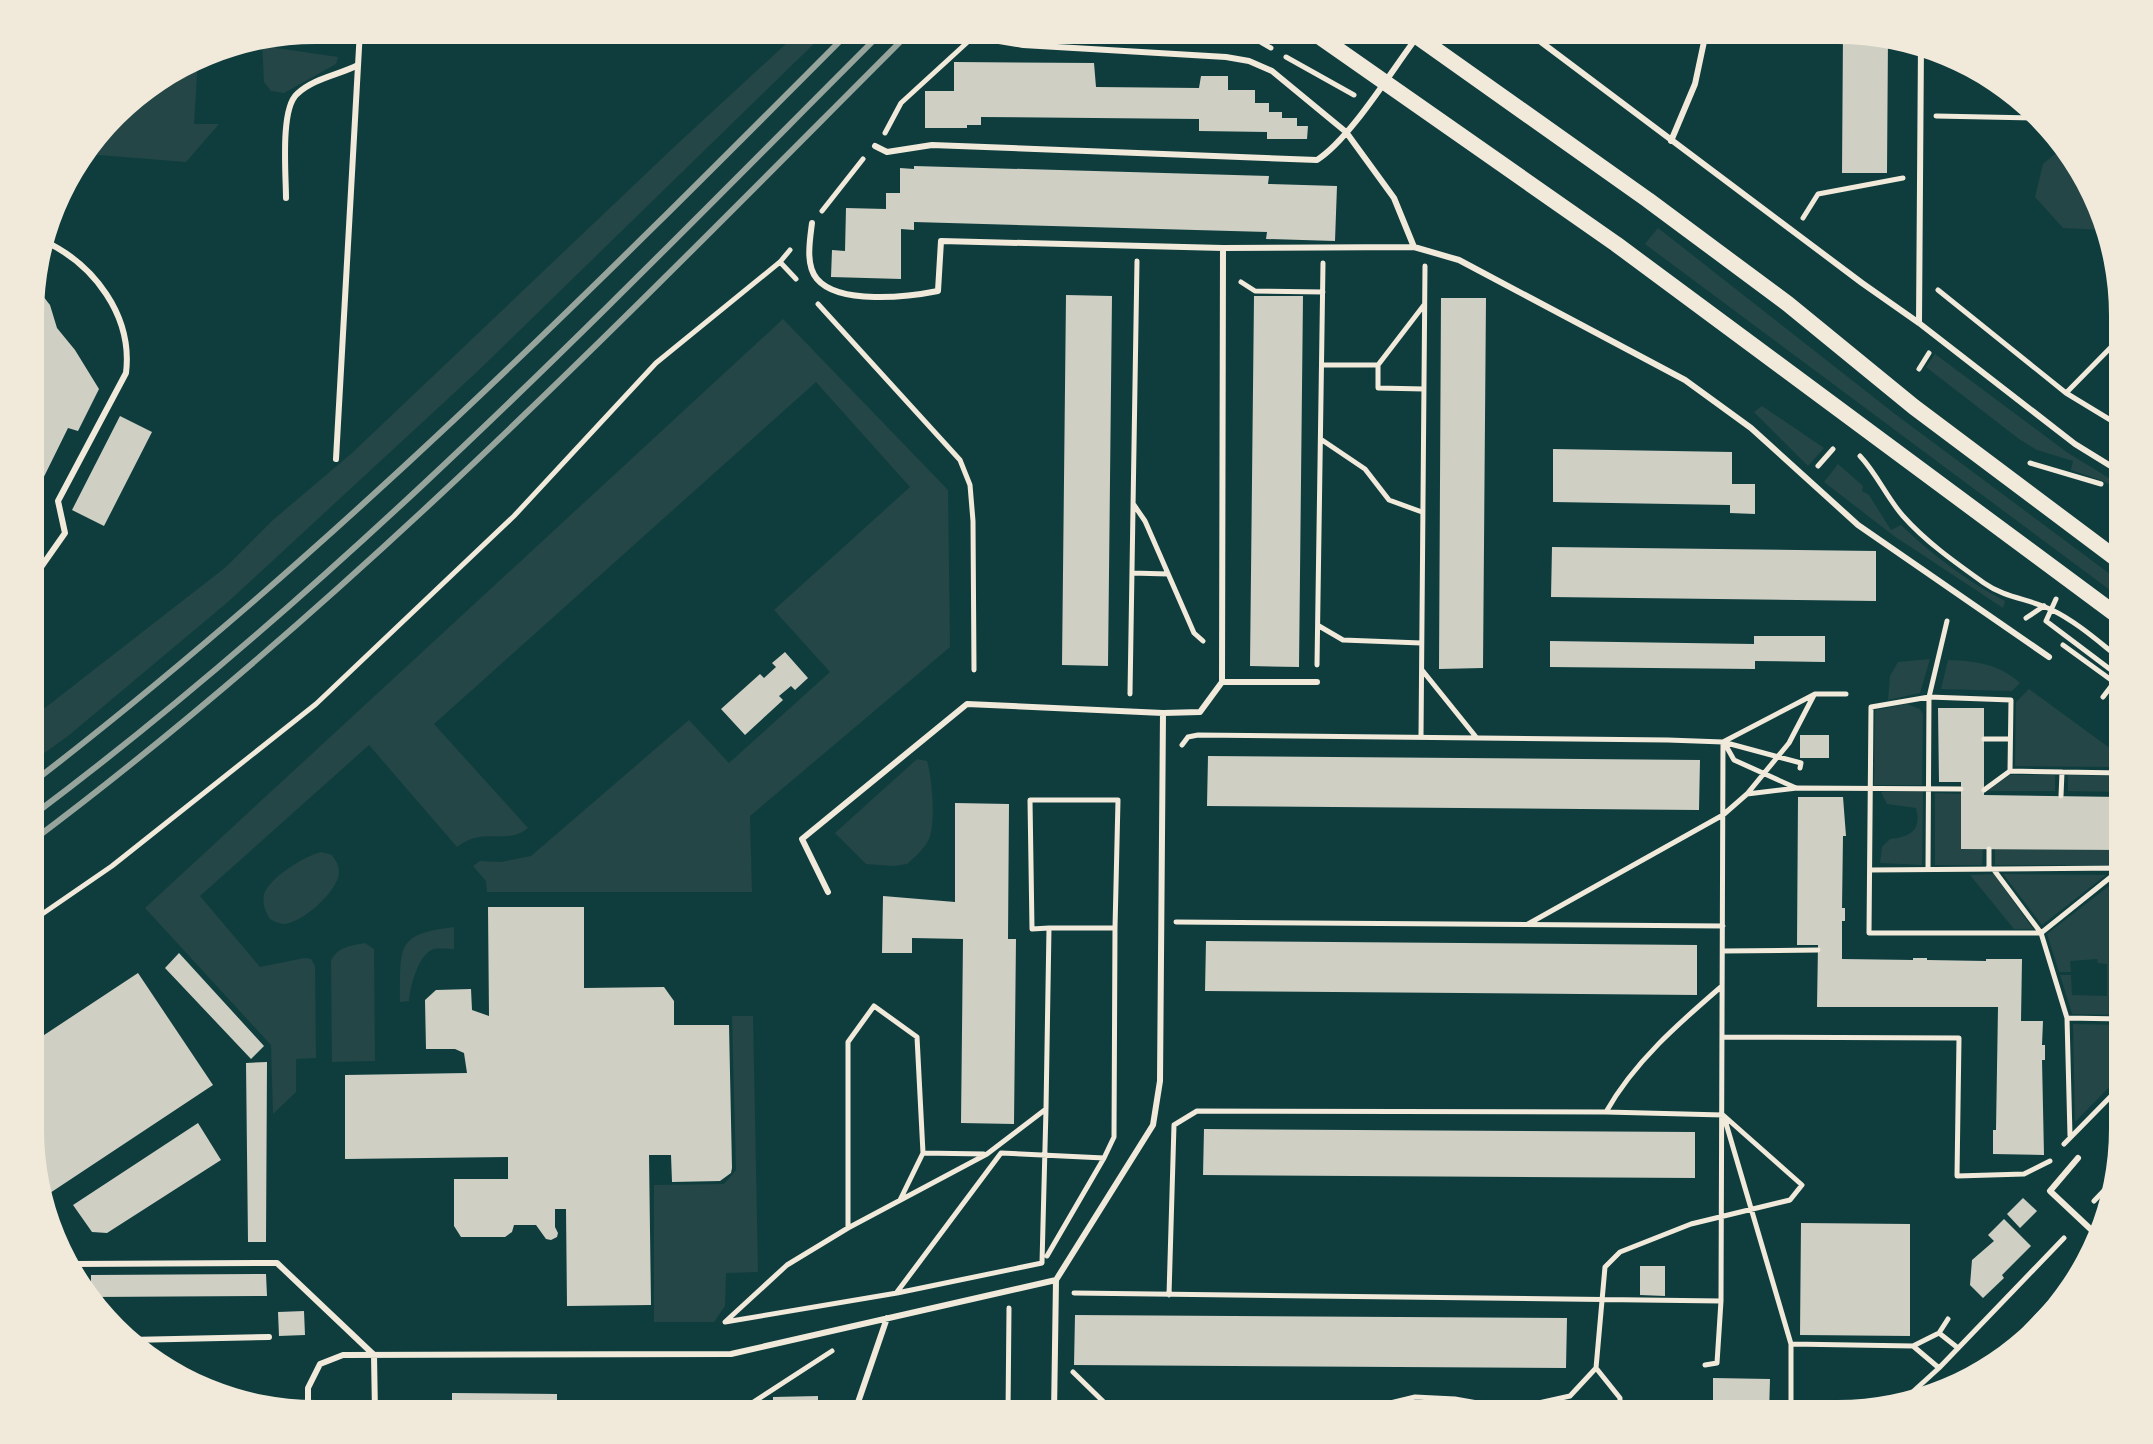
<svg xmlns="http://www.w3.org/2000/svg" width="2153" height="1444" font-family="Raleway,sans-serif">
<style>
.green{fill:#244646}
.building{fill:#cfcfc3}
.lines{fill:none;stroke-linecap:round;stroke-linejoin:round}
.path{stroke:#f1e9da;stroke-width:5}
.service{stroke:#f1e9da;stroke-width:6}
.tertiary{stroke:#f1e9da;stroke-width:14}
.secondary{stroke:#f1e9da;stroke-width:16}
.rail{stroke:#97a49c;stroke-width:6}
</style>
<rect width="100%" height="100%" fill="#0f3d3e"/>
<path class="green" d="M801,30H828L479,370L229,601L68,736L32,762V718L226,567L273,520L352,453L673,148Z
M276,38V48L338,57L336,64L284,93L271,91L264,82L262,41Z
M198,57L194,124H219L186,162L86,154L127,101Z
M2061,149L2093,189L2104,230L2063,228L2035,197L2043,164Z
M1658,228L1895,414L2122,583V599L1645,244Z
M783,319L948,490L950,647L750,816L752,892H487L486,881L473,866L480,861L501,862L531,856L689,720L729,763L830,672L774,610L910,487L816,382L434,724L528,828C506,846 484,826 457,847L369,745L200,896L260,967L304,958L311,959L315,966L316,1058L296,1059V1092L273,1114L271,1045L145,908Z
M1935,354L2068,453L2122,486V492L2103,481L2071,470L2073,461L2037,450L2019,439L1926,367Z
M1762,406L1824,448L1808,466L1754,412Z
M1838,464L1863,486L1862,491L1869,495L1891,530L1901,525C1931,554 1968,582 2005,601L2003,608L1894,536L1824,482Z
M1930,659L1920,693L1888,700L1890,676L1898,662Z
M1948,660C1977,661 1999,664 2020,683L2012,691L1941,689Z
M2029,689L2122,757V767L2015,766L2016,702Z
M1907,704L1920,709L1923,714L1922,785H1874L1875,710Z
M917,759L927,761C932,777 936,823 929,839C924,849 915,857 907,864L894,866L866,864L835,833Z
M2010,775H2055V791H1987Z
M2068,775L2122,776V792L2068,791Z
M1923,791L1922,865L1880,863L1882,847L1890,839C1910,837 1922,831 1916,808L1887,804L1881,792Z
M1935,793L1961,794L1983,849L1982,865H1935Z
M1995,849L2122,850V862L2117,865H1995Z
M321,852L332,855C336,861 339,865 339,873C338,891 301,925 282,924C277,923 274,921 270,919C265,911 262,903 264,894C270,877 305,856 321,852Z
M1994,874L2033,929H2014L1970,875Z
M2003,874L2106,875L2042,925Z
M2122,876V1015L2072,1014L2060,975H2071L2072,995L2107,996V964L2098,963L2097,959L2070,961L2071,972H2059L2047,934Z
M454,927V949C448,949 440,948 434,949C418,954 410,987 409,1001L400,1002C401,948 394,934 454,927Z
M365,943L374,949L375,1061L332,1062L331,961C337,947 350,946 365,943Z
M732,1016H753L758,1272L726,1273L725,1306L714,1322H654V1185L724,1184L736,1170Z
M2073,1024L2122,1025V1074L2075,1122Z"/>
<path class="building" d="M1843,31L1888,37L1887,173H1842Z
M954,62L1094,63L1096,87L1199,88L1201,76H1228V90H1255V103H1269V112H1282V118H1297V126H1308L1307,139H1267V132L1199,131V119L981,117V125H967V128H925V91H954Z
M914,166L1269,176L1268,184L1337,186L1335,241L1266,239L1267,232L914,222V230L901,229V279L831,277L832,250L845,251L846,208L886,209V193H900V168L914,169Z
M32,282L50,305L57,328L75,350L99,389L78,431L68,428L32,501Z
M1066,295L1112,296L1108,666L1062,665Z
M1254,296H1303L1299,667L1250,666Z
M1441,298H1486L1483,668L1439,669Z
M120,416L152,432L104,526L72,510Z
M1553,449L1732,452V484H1755V514L1730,513V505L1553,502Z
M1552,547L1876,551V601L1551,597Z
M1754,636H1825V662L1755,661V669L1550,667V641L1754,644Z
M785,652L808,678L795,690L791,686L779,696L783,700L745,735L721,709L760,674L764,678L776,667L772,663Z
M1938,708H1984V795L2122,797V850L1961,849V782H1939Z
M1800,735H1829V758H1800Z
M1208,756L1700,760L1699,810L1207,806Z
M1798,797H1843L1846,836H1843L1842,908H1845V921H1842V959L1913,960V958H1927V960L1986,961V959H2022L2021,1021H2043L2042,1045H2045V1060H2042L2044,1155L1993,1154V1130H1996L1998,1007H1817L1818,945H1797Z
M955,803L1009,804L1008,939H1016L1014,1124L961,1123L963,939L912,938V953H882L883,896L955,902Z
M488,907H584V988L664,987L674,1001V1025H729L732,1168L731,1173L720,1181L672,1182L671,1155H649L651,1305L567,1306L566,1209H555V1227L558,1233L557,1237L551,1240L546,1239L536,1225H514L512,1232L505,1237H461L454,1226V1179H508V1157L345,1159V1075L467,1073L464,1053L455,1049H426L425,1000L436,990L471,989L472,1010L489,1016Z
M1206,941L1697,945V995L1205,991Z
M179,953L264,1046L251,1059L165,968Z
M138,973L213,1085L50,1193L32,1166V1043Z
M267,1062L266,1242H248L246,1063Z
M198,1123L221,1160L107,1233L92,1232L73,1205Z
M1204,1129L1695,1132V1178L1203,1175Z
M2023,1198L2037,1211L2020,1228L2007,1214Z
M2004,1219L2031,1246L2002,1275L2004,1278L1983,1298L1970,1285L1972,1260L1994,1241L1988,1235Z
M1801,1223L1910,1224V1336L1800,1335Z
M1640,1266H1665V1296L1640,1295Z
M266,1274L267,1296L91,1297V1275Z
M304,1311L305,1335L279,1336L278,1312Z
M1075,1315L1567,1318L1566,1368L1074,1365Z
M1713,1378L1770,1379L1769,1414H1713Z
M452,1393L557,1394V1414L452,1413Z
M818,1396V1414H773V1397Z"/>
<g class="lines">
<path class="path" d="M1240,30L1271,48
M1286,57L1354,95
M1936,116L2035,118
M885,133L901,103L972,38
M822,211L863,159
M1803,218L1818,194L1903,178
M780,262L796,279
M1241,282L1255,291L1323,292
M1938,290L2066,393L2122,427
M818,304L960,460L970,485L973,521L974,670
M1322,365H1378
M1919,369L1929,353
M1424,389L1378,388V365L1424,305
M2066,393L2122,336
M1322,440L1365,469L1389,500L1422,512
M1860,456C1877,474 1887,498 1903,516C1926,542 1956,563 1984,583C2005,598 2030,599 2052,610C2077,622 2100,643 2122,660
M2030,463L2101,484
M1818,466L1833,449
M1134,505L1145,521L1194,633L1203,641
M1132,573L1168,574
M2056,599L2046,621L2119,676L2103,697
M2026,618L2044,606
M1319,626L1343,640L1421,643
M2063,645L2114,682
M1317,665L1323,263
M1422,670L1476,737
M1130,694L1137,261
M1421,737L1425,266
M1984,739H2010
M1725,744L1734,760L1796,788
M1182,745L1188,737L1198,735L1668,740L1723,742L1801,763L1800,768
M2122,773L2010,771L2011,700L1929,697L1871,707L1869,933H2041L2122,868
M1984,790L2010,771
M1747,794L1789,743L1814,695
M2061,796L2062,772
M1989,849V869
M1928,869L1929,697L1947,621
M1870,870L2121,868
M1994,870L2041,933L2067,1018
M32,921L112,866L316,704L514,516L656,363L780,262L790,250
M1176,922L1723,926
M1528,924L1723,815L1747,794L1797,788L1961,789
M1049,928L1032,929L1030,800H1118L1115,928
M1723,951L1818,950
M1722,1037L1959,1038L1957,1176L2024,1174L2050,1161
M1046,1109L1042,1263L897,1293L725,1322L787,1265L848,1228L987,1154Z
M1046,1109L1049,928H1115L1114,1137L1104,1158
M1606,1112C1634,1062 1679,1023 1722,986
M1725,1120L1791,1344V1414
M2070,1136L2067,1018L2122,1019
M2064,1144L2122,1085
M900,1200L923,1153L984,1154
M2094,1201L2116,1178
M848,1228V1042L874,1006L917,1037L923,1153
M897,1292L1001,1153L1104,1158L1047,1256
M1074,1293L1721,1301
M1169,1295L1174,1125L1197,1111L1606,1112L1723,1115L1802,1185L1790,1200L1691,1224L1620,1252L1605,1267L1596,1368L1620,1398V1414
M1939,1333L1958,1348
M1791,1344L1913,1346L1939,1333L1948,1319
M1913,1346L1939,1368
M1705,1365L1717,1363L1721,1301L1723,742L1815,694H1846
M1073,1372L1116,1414
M1906,1398L1939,1368L2064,1238
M735,1414L832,1351
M1008,1414L1009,1308
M1365,1414L1382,1405L1415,1397L1455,1399L1483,1404H1534L1570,1396L1596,1368"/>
<path class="service" d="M987,30L999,41L1023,45L1226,57L1249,61L1272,71L1346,132L1394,198L1414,247L1459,260L1685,380L1751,428L1858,525L2049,657
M1525,30L1862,283L1919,323L2075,444L2122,473
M1671,141L1695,84L1705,37L1704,31
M875,146L887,152L932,145L1317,160C1350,139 1392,70 1417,37
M286,198C286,175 280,109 297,94C314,78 339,75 358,65
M812,223C810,240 805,265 817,279C839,305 908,297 938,291L941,241L1223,248L1414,247
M1919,323L1921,43
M336,459L360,30
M32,580L65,533L58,501L126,373C133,316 94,264 44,241
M1222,682H1317
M828,892L802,839L967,704L1163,713
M2078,1158L2050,1191L2099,1237
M71,1274L72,1264L277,1263L374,1355L375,1413
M129,1340L269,1337
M308,1413V1388L320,1364L343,1355L731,1354L1056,1280
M854,1414L887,1318
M1054,1414L1056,1280L1153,1125L1160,1081L1163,713L1200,712L1222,682L1223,248"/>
<path class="tertiary" d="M2030,1330L2075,1283"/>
<path class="secondary" d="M1310,30L1616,244L2122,619
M1408,30L1648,200L1788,304L1914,407L2122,563"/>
<path class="rail" d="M32,783C327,556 589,293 851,30
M32,816C342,584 611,303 884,30
M32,841C352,601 630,312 912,30"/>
</g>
<path d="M0 0H2153V1444H0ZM315 44H1838A271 271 0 0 1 2109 315V1129A271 271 0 0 1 1838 1400H315A271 271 0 0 1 44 1129V315A271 271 0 0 1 315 44Z" fill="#f1e9da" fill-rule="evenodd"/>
</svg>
